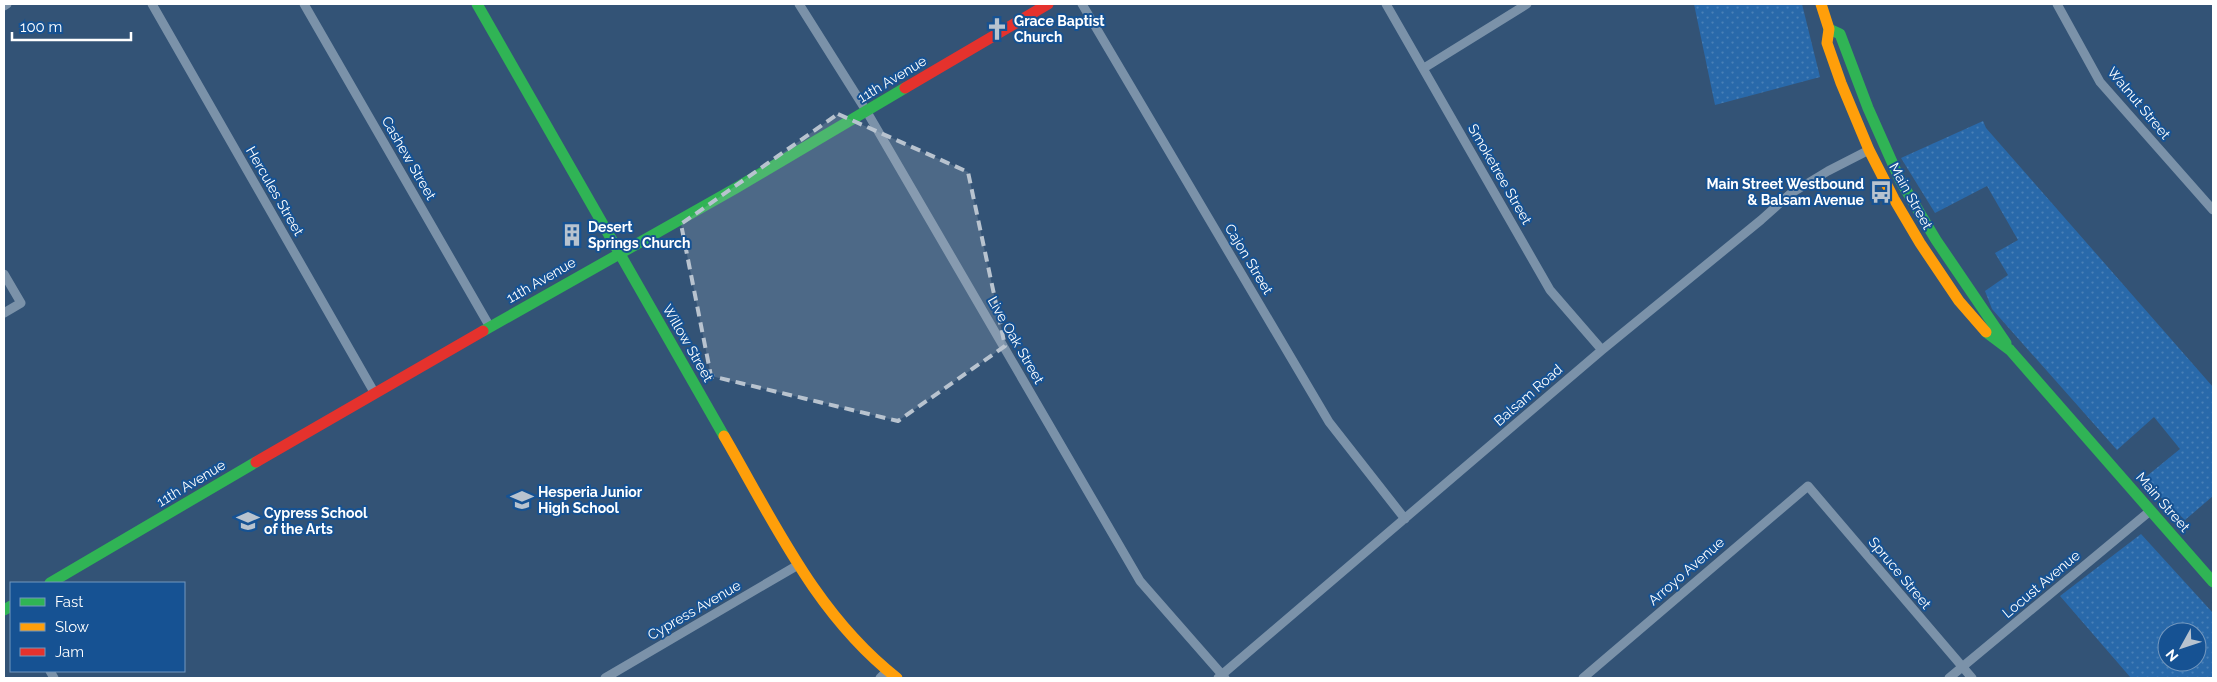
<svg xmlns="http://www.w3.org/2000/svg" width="2217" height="682" font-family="Raleway,sans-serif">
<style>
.grass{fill:url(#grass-dots);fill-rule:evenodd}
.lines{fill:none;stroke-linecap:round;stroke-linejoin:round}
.street{stroke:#7b92a9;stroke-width:9}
.fast{stroke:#30b455;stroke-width:11}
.slow{stroke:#ff9f0a;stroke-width:11}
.jam{stroke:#e5322d;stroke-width:11}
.marked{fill:#b8c3cf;fill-opacity:0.2;stroke:#b8c3cf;stroke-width:4;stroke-dasharray:10 6;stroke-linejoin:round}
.labels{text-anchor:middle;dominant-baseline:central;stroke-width:4;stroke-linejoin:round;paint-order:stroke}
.poi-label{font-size:14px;font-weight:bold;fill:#fff;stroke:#165293;text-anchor:start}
.street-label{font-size:14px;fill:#fff;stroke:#165293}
</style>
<defs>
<pattern id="grass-dots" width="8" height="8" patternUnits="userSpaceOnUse" patternTransform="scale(1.25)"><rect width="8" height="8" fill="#2969aa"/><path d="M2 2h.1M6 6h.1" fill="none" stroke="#4980b7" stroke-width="1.8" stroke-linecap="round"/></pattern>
</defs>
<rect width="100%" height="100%" fill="#335376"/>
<path class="grass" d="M1694,4H1802L1820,77L1715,105Z
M1983,121L1986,128L2213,387V496L2185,520L2142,480L2180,449L2154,417L2117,450L1992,309L1985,291L2008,275L1995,253L2018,240L1987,186L1935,213L1901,158Z
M2141,534L2213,613V678H2131L2060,596ZM2167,632H2197V662H2167Z"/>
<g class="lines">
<path class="street" d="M152,4L374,392
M304,4L490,327
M799,4L867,112L1140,581L1225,678
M1082,4L1329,422L1405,519
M1386,4L1550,290L1602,350
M2057,4L2100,82L2213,210
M4,6L7,4
M1424,68L1527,4
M4,274L21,303L4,313
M50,671L54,678
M605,678L798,565
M880,678L887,671
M1218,678L1602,350L1761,220L1790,194L1828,171L1869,150
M1583,678L1808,486L1972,678
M1949,678L2150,511"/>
<path class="fast" d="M477,4L724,436
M1829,29L1840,34L1868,108L1900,180L1936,240L2006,343
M483,331L736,188L905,88
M1986,332L2010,350L2213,582
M50,583L256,462
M4,610L11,606"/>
<path class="slow" d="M1821,4L1829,29L1827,43L1841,83L1869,150L1894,199L1920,243L1959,301L1986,332
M724,436C774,522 817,616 897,678"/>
<path class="jam" d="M905,88L1048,4
M256,462L483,331"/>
</g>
<path class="marked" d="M838,114L968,172L1005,346L898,421L711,376L681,224Z"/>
<defs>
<symbol id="church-bare" viewBox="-9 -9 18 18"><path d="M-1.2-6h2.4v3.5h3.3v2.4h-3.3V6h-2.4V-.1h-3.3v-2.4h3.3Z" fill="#b8c3cf" stroke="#165293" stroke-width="2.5" paint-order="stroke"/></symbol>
<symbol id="bus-bare" viewBox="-9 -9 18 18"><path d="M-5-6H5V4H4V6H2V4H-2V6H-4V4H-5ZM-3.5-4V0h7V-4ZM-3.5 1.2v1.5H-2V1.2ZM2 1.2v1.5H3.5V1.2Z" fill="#b8c3cf" stroke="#165293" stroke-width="2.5" paint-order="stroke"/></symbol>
<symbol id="building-bare" viewBox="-9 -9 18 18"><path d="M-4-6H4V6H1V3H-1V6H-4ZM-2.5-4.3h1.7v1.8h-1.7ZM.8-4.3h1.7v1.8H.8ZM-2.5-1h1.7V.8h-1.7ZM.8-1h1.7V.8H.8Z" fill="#b8c3cf" stroke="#165293" stroke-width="2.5" paint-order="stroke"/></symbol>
<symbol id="school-bare" viewBox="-9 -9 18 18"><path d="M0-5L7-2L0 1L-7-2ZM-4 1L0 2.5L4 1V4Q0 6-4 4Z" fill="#b8c3cf" stroke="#165293" stroke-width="2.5" paint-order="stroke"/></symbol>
</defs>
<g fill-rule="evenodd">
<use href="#church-bare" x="981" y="13" width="32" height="32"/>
<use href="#bus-bare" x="1865" y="176" width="32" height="32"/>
<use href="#building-bare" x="556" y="219" width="32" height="32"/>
<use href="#school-bare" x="506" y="484" width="32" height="32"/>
<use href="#school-bare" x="232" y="505" width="32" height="32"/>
</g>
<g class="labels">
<g class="poi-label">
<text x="1014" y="21">Grace Baptist<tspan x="1014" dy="16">Church</tspan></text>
<text x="1864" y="184" text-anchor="end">Main Street Westbound<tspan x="1864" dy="16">&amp; Balsam Avenue</tspan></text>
<text x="588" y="227">Desert<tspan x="588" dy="16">Springs Church</tspan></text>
<text x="538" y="492">Hesperia Junior<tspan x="538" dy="16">High School</tspan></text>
<text x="264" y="513">Cypress School<tspan x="264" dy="16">of the Arts</tspan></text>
</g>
<g class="street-label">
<text transform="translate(892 79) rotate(-31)">11th Avenue</text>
<text transform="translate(2139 103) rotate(50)">Walnut Street</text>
<text transform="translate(409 158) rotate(60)">Cashew Street</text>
<text transform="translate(1500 174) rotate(60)">Smoketree Street</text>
<text transform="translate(275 191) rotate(60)">Hercules Street</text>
<text transform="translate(1911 196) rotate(61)">Main Street</text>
<text transform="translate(1249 259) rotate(59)">Cajon Street</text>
<text transform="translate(541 280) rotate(-30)">11th Avenue</text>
<text transform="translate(1016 340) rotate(60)">Live Oak Street</text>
<text transform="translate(688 343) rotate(60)">Willow Street</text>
<text transform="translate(1528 395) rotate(-41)">Balsam Road</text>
<text transform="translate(191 483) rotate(-31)">11th Avenue</text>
<text transform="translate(2163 502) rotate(49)">Main Street</text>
<text transform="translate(1686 571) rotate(-41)">Arroyo Avenue</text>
<text transform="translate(1900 573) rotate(50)">Spruce Street</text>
<text transform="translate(2041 584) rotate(-40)">Locust Avenue</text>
<text transform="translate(694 610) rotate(-30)">Cypress Avenue</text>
</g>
</g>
<rect width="2217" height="682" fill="none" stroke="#ffffff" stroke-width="10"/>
<rect x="10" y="582" width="175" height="90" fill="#165293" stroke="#7397be"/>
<rect x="20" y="598" width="25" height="8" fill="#30b455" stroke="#7397be"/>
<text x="55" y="607" font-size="15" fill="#ffffff">Fast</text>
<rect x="20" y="623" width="25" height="8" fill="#ff9f0a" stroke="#7397be"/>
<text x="55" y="632" font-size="15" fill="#ffffff">Slow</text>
<rect x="20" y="648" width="25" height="8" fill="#e5322d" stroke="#7397be"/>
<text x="55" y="657" font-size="15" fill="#ffffff">Jam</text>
<g transform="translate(2182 647) rotate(230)"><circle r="24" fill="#165293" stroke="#7397be"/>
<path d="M0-4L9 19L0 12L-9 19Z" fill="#b8c3cf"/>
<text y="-8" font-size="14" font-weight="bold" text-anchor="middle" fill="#ffffff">N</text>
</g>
<path d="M12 32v8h119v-8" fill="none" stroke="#ffffff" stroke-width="2.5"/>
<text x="20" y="32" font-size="15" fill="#ffffff" stroke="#165293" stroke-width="4" paint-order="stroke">100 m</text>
</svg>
